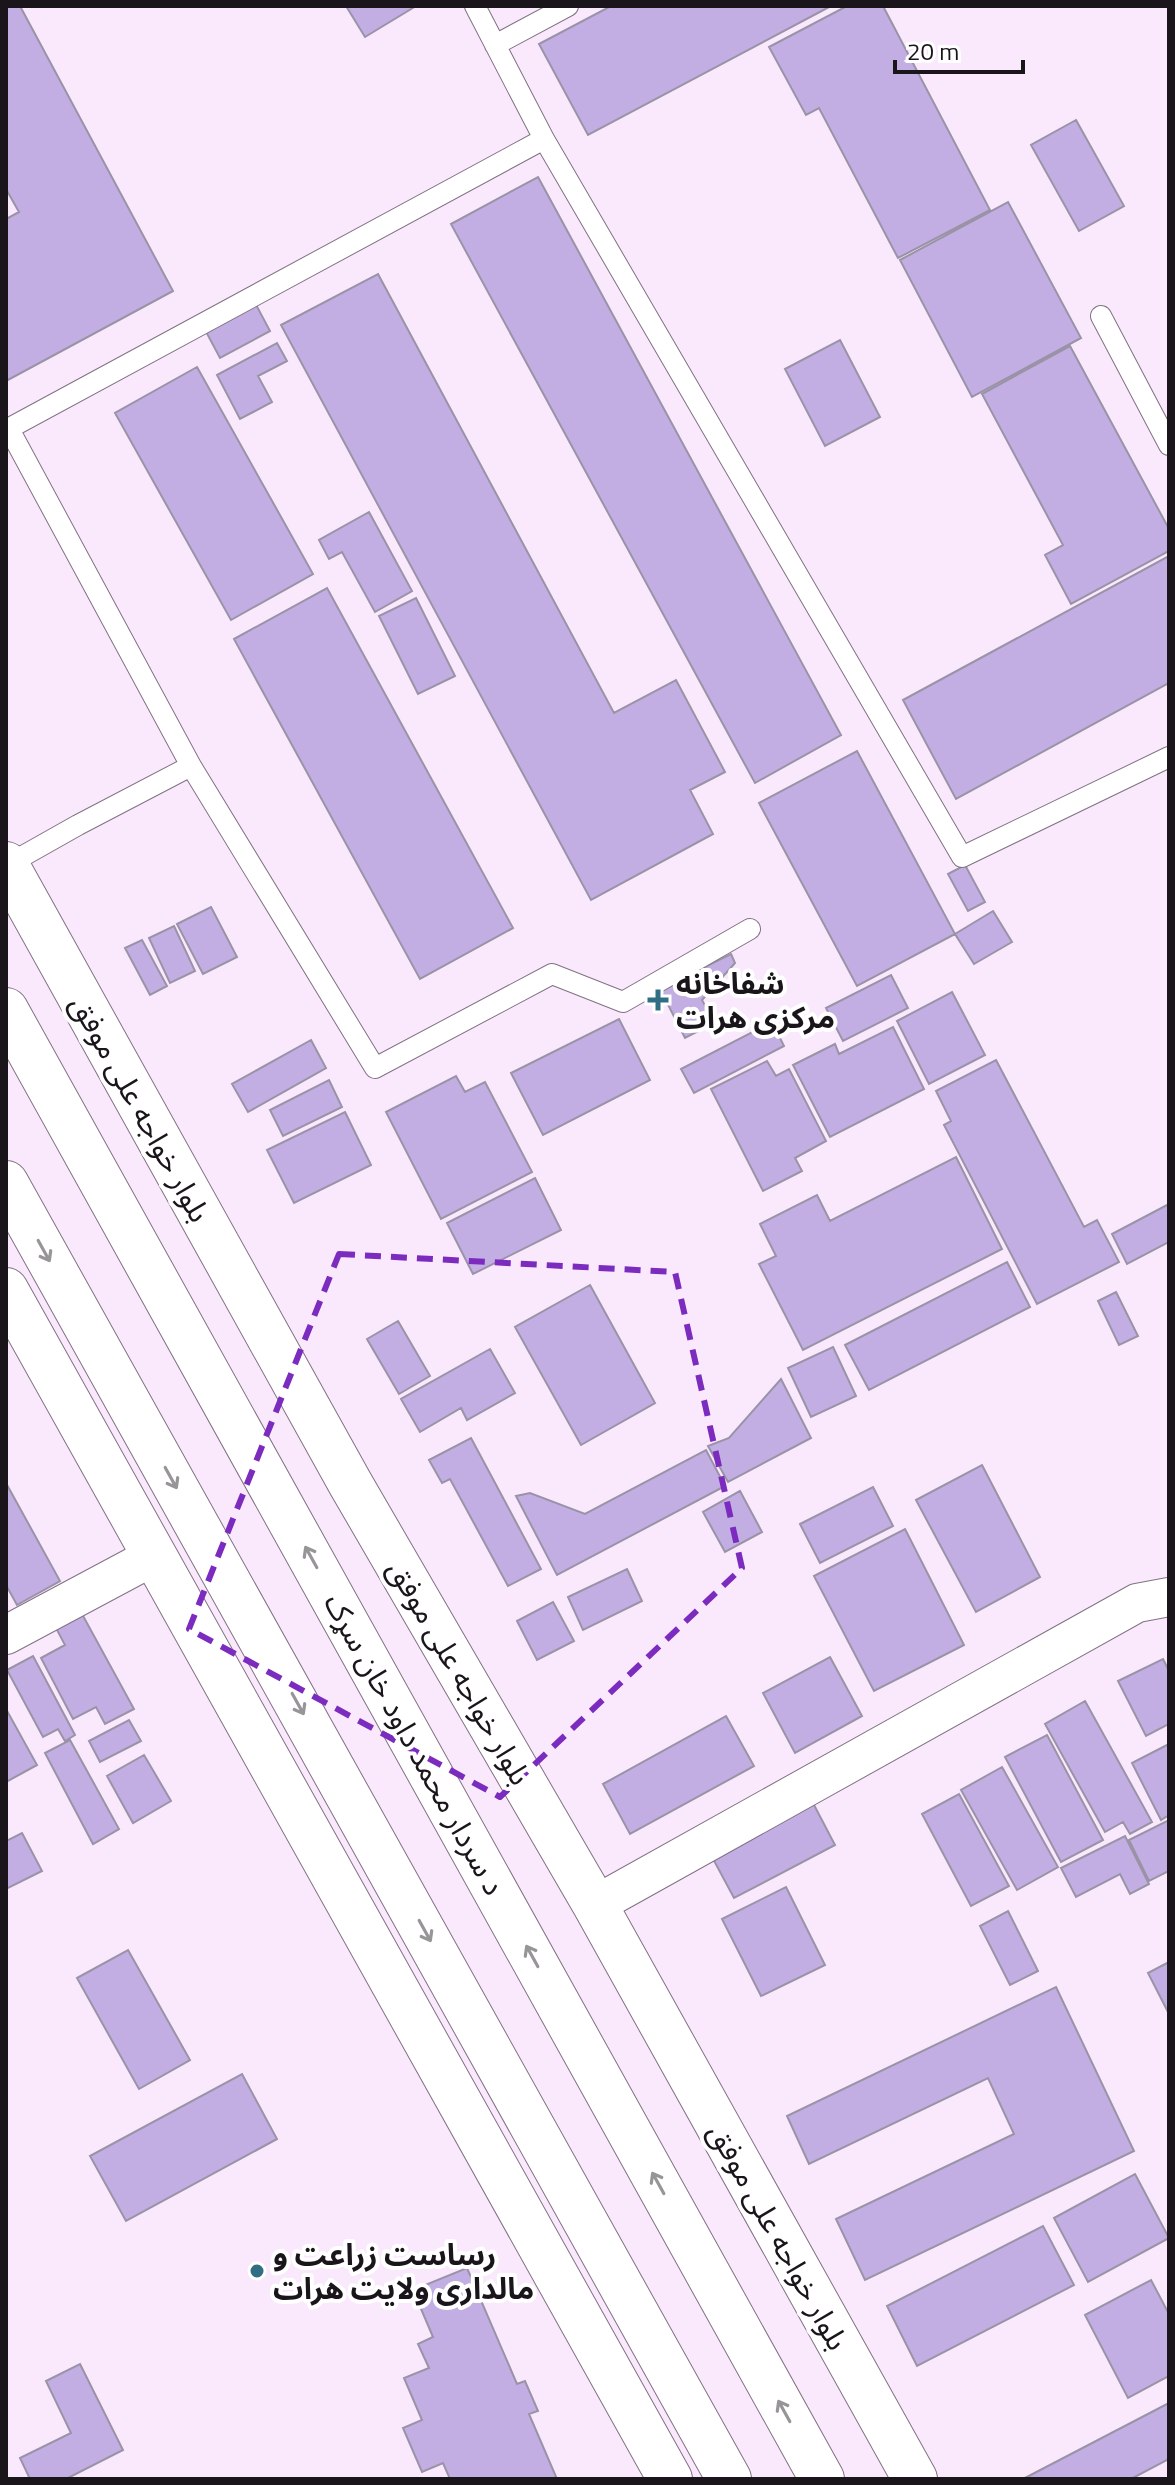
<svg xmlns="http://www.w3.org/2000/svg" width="1175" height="2485" font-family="'Titillium Web','Noto Sans Arabic',sans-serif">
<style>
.building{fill:#c3aee3;stroke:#9a93a7;stroke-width:2}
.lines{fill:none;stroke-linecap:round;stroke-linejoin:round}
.service-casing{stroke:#817283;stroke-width:22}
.minor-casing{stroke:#817283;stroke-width:40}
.tertiary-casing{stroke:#817283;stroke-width:46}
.trunk-casing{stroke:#817283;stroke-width:46}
.service{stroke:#fff;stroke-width:20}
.minor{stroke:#fff;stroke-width:38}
.tertiary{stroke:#fff;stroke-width:44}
.trunk{stroke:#fff;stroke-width:44}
.oneway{stroke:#989598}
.marked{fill:none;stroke:#7b2cbf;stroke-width:6;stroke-dasharray:16 10;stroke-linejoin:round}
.poi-dot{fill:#2f6e83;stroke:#fff;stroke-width:3}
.labels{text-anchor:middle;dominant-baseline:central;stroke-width:8;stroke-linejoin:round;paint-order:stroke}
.poi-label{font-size:30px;font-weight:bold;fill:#1a141b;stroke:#fff;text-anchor:start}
.street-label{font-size:30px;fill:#1a141b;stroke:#fff}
</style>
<rect width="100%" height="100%" fill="#fae9fc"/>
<path class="building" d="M6,6H20L173,291L6,381V219L19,212L6,189Z
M346,6H416L365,37Z
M611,6H831L588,135L539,44Z
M847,6H883L990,210L898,258L819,108L806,115L769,47Z
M1076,120L1124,206L1079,231L1031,145Z
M538,177L841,735L755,783L451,224Z
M1008,202L1081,338L972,397L900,260Z
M378,274L614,713L676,680L725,772L690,790L713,834L591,900L281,325Z
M254,301L270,331L220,358L204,328Z
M840,340L880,417L825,446L785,369Z
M277,343L287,361L258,376L272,402L240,419L217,375Z
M1070,346L1169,529V551L1071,604L1045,555L1063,545L982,394Z
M197,367L313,574L231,620L115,413Z
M369,512L412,591L375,612L342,552L329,559L319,540Z
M1169,556V683L956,799L903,700Z
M327,588L513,928L420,979L234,639Z
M416,598L455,676L418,694L379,616Z
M857,751L955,934L857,986L759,803Z
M965,865L985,902L968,911L948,874Z
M211,907L237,957L203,974L177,924Z
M993,911L1012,942L974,964L955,934Z
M174,926L195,971L170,983L149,938Z
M142,940L167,986L150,995L125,948Z
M731,954L735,963L702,1000L714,1023L685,1038L660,989Z
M891,975L908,1008L843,1041L826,1008Z
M952,992L985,1055L929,1084L897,1021Z
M619,1019L650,1080L543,1135L511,1073Z
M772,1022L784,1046L694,1093L681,1069Z
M893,1027L924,1089L830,1137L793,1065L835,1044L839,1054Z
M311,1040L326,1068L248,1112L232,1084Z
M996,1060L1084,1227L1097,1220L1119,1262L1037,1304L944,1125L951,1121L936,1091Z
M767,1061L776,1076L789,1069L826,1141L795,1158L802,1171L763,1191L711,1089Z
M456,1076L465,1092L485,1082L532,1172L441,1219L386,1112Z
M329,1080L342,1107L283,1136L270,1110Z
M345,1112L371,1165L294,1203L267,1150Z
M956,1157L1002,1249L803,1350L759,1264L776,1256L760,1224L817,1195L830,1221Z
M535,1178L561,1230L473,1274L447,1223Z
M1169,1204V1242L1127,1264L1112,1234Z
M1007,1262L1030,1307L869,1390L845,1345Z
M590,1285L655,1403L581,1445L515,1327Z
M1116,1292L1138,1336L1119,1345L1098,1301Z
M398,1321L430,1376L399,1394L367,1339Z
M833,1347L856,1396L811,1417L788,1368Z
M490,1349L515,1393L467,1420L461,1408L420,1432L401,1399Z
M781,1379L811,1438L728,1482L708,1446L729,1438Z
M471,1438L541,1569L508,1586L450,1479L442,1483L429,1460Z
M706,1450L725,1486L557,1575L516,1496L530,1493L585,1514Z
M982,1465L1040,1577L976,1612L916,1500Z
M6,1483L60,1581L17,1605L6,1585Z
M873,1487L893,1526L820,1563L800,1524Z
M740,1491L762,1532L725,1552L703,1512Z
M905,1529L964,1645L874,1691L814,1576Z
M627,1569L642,1601L583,1630L568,1597Z
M553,1602L574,1641L537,1660L517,1621Z
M82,1614L134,1709L105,1724L96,1707L73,1719L41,1658L65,1645L56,1628Z
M33,1656L75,1735L65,1741L58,1729L43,1737L7,1670Z
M830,1657L862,1716L795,1753L763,1693Z
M1163,1659L1169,1671V1724L1146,1736L1118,1681Z
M1085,1701L1152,1822L1130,1834L1123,1822L1105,1832L1045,1724Z
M6,1709L37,1765L6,1782Z
M726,1716L754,1766L630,1834L603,1784Z
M129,1720L141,1741L100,1762L89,1741Z
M1047,1735L1103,1840L1061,1862L1005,1757Z
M70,1740L119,1829L93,1844L45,1753Z
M1169,1744V1815L1161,1820L1132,1763Z
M144,1755L171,1801L133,1823L107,1776Z
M1002,1767L1058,1867L1017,1890L961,1790Z
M959,1794L1009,1886L971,1906L922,1814Z
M813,1803L835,1845L734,1898L712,1857Z
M1169,1820V1871L1149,1881L1129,1840Z
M22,1833L42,1871L6,1889V1841Z
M1125,1836L1149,1884L1130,1894L1120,1874L1076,1897L1061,1868Z
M786,1887L825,1965L761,1996L722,1919Z
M1008,1911L1038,1971L1010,1985L980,1926Z
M128,1950L190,2060L139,2089L77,1978Z
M1169,1962V2014L1148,1973Z
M1056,1987L1134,2151L865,2280L836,2219L1014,2134L988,2078L809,2164L787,2116Z
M242,2074L277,2139L126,2221L90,2156Z
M1135,2174L1169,2238L1088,2282L1054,2218Z
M1043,2226L1074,2285L917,2366L887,2306Z
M467,2268L517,2384L525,2381L538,2411L529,2414L557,2479H450L443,2463L422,2472L403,2428L422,2420L404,2378L429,2368L418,2344L433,2337L413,2290Z
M1151,2280L1169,2314V2376L1128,2398L1085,2315Z
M80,2364L123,2450L66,2479H30L20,2458L71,2433L46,2381Z
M1169,2403V2459L1131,2479H1023Z"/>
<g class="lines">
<defs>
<path id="service" d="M475,6L544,139L962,857L1169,757
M495,45L568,6
M1101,316L1169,445
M9,429L191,766L375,1068L552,974L623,1002L750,929
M6,430L544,139
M7,865L78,825L191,766"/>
<path id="minor" d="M6,1635L154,1556
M595,1905L1137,1603L1169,1597"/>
<path id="tertiary" d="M6,864L350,1483L595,1905L915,2479
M6,1290L670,2479"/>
<path id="trunk" d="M6,866L7,865
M6,1010L822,2479
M6,1183L729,2479"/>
</defs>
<use href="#service" class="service-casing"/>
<use href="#minor" class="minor-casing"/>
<use href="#tertiary" class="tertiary-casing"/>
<use href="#trunk" class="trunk-casing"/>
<use href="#service" class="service"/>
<use href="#minor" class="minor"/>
<use href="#tertiary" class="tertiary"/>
<use href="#trunk" class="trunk"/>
</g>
<defs><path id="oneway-shaft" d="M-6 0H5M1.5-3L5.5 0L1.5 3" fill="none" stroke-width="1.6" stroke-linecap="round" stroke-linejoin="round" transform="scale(2)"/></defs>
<g class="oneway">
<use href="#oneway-shaft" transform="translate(44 1251) rotate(61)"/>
<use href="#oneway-shaft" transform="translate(171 1478) rotate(61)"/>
<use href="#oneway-shaft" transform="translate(311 1557) rotate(-119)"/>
<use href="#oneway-shaft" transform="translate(298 1704) rotate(61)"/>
<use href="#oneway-shaft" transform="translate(425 1931) rotate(61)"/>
<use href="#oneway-shaft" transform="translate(532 1956) rotate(-119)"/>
<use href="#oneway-shaft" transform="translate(658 2183) rotate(-119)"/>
<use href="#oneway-shaft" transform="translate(784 2411) rotate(-119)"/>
</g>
<path class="marked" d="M339,1254L675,1272L742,1568L500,1797L189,1629Z"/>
<g class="poi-dot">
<path d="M654 988h8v8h8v8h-8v8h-8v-8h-8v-8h8z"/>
<circle cx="257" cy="2271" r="8"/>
</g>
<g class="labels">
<g class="poi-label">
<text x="676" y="983">شفاخانه<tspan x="676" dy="34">مرکزی هرات</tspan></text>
<text x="273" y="2254">رساست زراعت و<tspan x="273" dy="34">مالداری ولایت هرات</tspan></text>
</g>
<g class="street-label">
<text transform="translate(141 1108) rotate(61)">بلوار خواجه علی موفق</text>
<text transform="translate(460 1672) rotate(60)">بلوار خواجه علی موفق</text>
<text transform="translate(415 1744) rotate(61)">د سردار محمد داود خان سړک</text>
<text transform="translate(779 2236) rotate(61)">بلوار خواجه علی موفق</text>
</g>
</g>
<rect width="1175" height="2485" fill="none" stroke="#1a141b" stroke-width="16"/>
<path d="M895 60v12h128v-12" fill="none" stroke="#1a141b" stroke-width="4"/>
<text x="907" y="60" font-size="24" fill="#1a141b" stroke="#ffffff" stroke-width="6" paint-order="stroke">20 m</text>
</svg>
